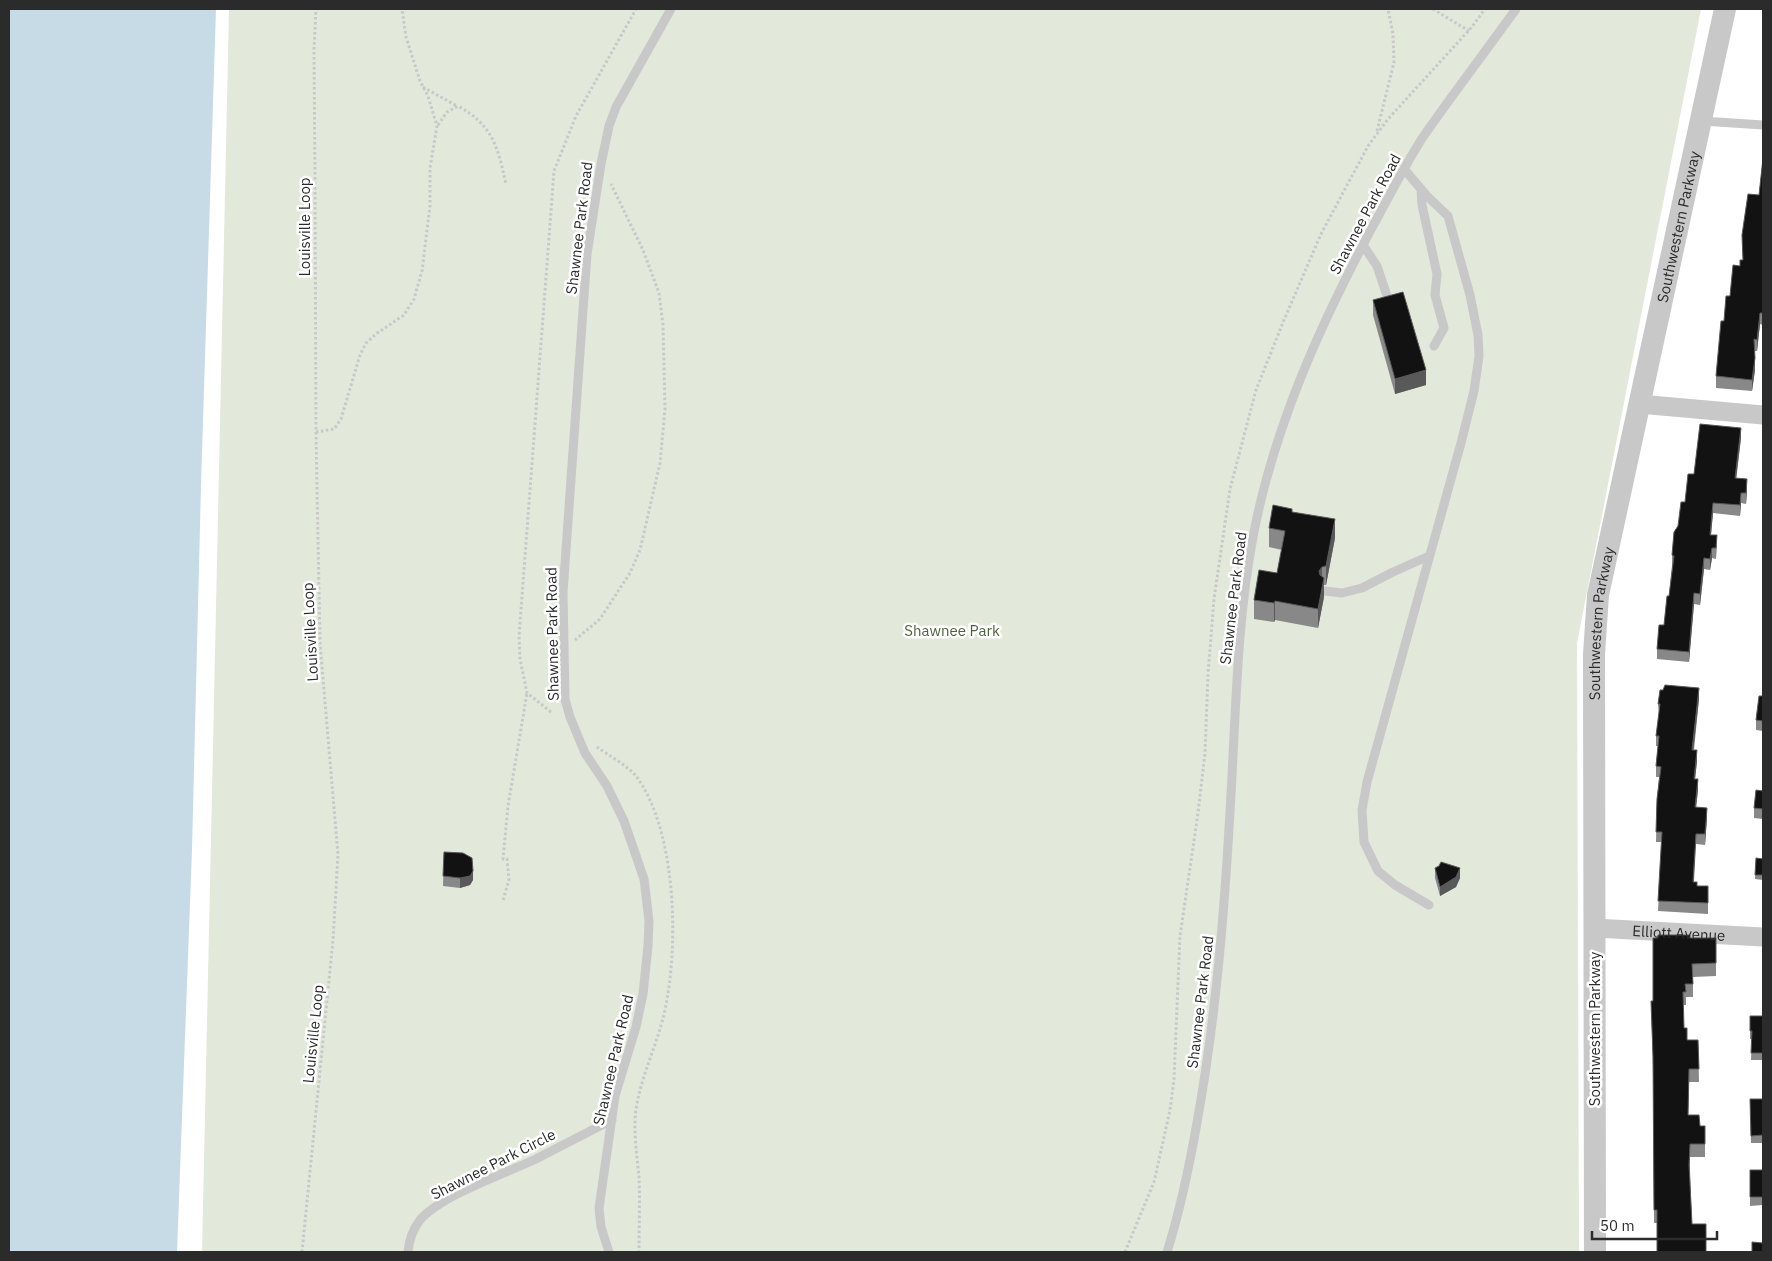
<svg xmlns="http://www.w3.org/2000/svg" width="1772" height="1261" font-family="'IBM Plex Sans',sans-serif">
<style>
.green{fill:#e2e8da}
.water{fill:#c7dbe7}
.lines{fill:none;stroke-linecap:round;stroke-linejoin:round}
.path{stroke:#c8c8c8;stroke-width:3;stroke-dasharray:2.5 2.5;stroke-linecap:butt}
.service{stroke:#c8c8c8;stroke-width:9}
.minor{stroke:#c8c8c8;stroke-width:19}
.tertiary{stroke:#c8c8c8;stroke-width:22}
.wall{fill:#888}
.shaded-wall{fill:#595959}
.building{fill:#121212;stroke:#595959}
.labels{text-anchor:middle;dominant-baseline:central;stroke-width:5;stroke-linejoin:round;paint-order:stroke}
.street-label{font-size:15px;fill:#2b2b2b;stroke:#fff}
.park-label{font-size:15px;fill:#4f623d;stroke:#fff}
</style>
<rect width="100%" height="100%" fill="#fff"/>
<path class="green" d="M229,9H1701L1577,643L1579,1252H202Z"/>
<path class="water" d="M9,9H216L201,485L192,850L177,1252H9Z"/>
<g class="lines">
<path class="path" d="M1433,9L1469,31
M423,87L457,106
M438,125L447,112L458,106C493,125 498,148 506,184
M1377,131L1394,62L1393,34L1388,9
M316,432L334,429L341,419L360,355L366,343L376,334L404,315L414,299L422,271L430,206V168L437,126L428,96L420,81L406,37L402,9
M575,640L600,619L630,573L640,550L660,463L665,409L663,325L659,293L643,250L611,184
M551,712L527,693L520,659L519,636L554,171L576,116L636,9
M597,747C608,755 628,766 636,776C678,832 680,956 662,1022C654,1051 641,1078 636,1109C633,1131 637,1155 639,1177C640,1202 639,1227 639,1252
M503,900L509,880L507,859H503L508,806L527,693
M302,1252L333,940L338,855L320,643L316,435L315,179L314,50L316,9
M1125,1252L1154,1182L1170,1110L1174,1079L1180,936L1198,813L1205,753L1208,674L1214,599L1230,489L1256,390L1284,320L1321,234L1368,146L1388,119L1471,28L1485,9"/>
<path class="service" d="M1702,121L1763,125
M1404,169L1427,196L1448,216L1470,295L1478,335L1479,356L1474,391L1461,443L1367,782L1362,810L1364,842L1378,871L1395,885L1429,905
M1421,189L1422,205L1437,274L1435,295L1444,328L1434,346
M1363,245L1377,266L1389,302
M1325,591L1342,593L1362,588L1393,572L1429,556
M408,1252C409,1241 413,1229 420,1220C442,1195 504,1174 536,1159C561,1146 586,1133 612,1120
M609,1252L601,1227L599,1208L615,1096L636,1027L643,994L648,946L649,921L644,879L624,821L607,786L585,753L570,717L565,699L563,592L587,254L601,164L609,126L616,107L671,9
M1167,1252C1181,1208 1190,1163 1198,1117C1217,1010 1225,903 1231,794C1236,709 1237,622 1253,537C1274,426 1321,323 1374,224C1390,195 1405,165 1423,137C1453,94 1485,52 1516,9"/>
<g class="minor">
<path d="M1639,404L1763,415"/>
<path id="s1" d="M1594,928L1763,937"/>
</g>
<path class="tertiary" id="s2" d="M1595,1252L1594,654L1598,595L1725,9"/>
</g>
<path class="wall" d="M1763,158V325L1760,324L1757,351H1754L1755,370L1752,391L1716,388V376L1724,321L1730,296L1740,266L1743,260L1742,235L1759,195Z
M1373,300L1426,385L1395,394L1373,315Z
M1741,438L1736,478L1747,490L1746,504L1741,503L1740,516L1713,513L1711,535L1717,546L1716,559L1712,558L1710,570L1704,569L1700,605L1694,604L1689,662L1657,659V649L1664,625L1669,596L1672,566V555L1678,526L1694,474Z
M1292,512L1335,538L1326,585H1324V597L1318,628L1275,620L1274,622L1254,619V600L1277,573L1282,550L1269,547V528Z
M1763,696V731L1756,730V720Z
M1699,699L1694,750L1697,761L1695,779L1698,790L1696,807L1707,818L1705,845L1696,844L1694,882L1708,897V914L1658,911L1662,842H1656L1657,799L1659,777H1656V766L1658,746H1656V736L1659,714L1658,704Z
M1763,791V819L1754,818V808Z
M444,852L473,880L470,885L460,888L443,886Z
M1756,858L1763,859V880L1755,879Z
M1435,868L1460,878L1456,887L1440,896L1435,878Z
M1690,938H1716V976L1693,977V997H1686V1005H1683L1684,1028L1687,1040H1698L1699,1082H1689L1688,1115L1700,1126H1705V1157H1690V1171L1692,1224L1706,1252L1657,1223H1654L1653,1069L1651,1001H1653Z
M1750,1016H1763V1060H1751L1752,1039H1750Z
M1750,1099H1763V1143H1751Z
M1750,1170H1763V1205L1750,1206Z"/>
<path class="shaded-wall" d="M1760,313V324L1757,351V340Z
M1755,358V370L1752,391V380Z
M1426,370V385L1395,394V379Z
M1741,428V438L1735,489V478Z
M1747,479V490L1746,504V493Z
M1741,493V503L1740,516V505Z
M1713,503V513L1710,545V535Z
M1335,519V538L1326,585V566Z
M1712,548V558L1710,570V559Z
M1704,558V569L1700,605V594Z
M1322,567V586L1319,571Z
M1324,578V597L1318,628V609Z
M1694,593V604L1689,662V652Z
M1275,601V620L1274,622V603Z
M1699,688V699L1692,761V750Z
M1697,750V761L1694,789V779Z
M1698,779V790L1695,817V807Z
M1707,808V818L1705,845V834Z
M1460,868V878L1456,887L1440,896V887Z
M473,871V880L470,885L460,888V878Z"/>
<path class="building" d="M1763,158V313H1760L1757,340L1754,339L1755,358L1752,380L1716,376L1721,321H1724L1726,296H1730L1733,265L1740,266V260H1743L1742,235L1748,194L1759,195Z
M1403,292L1426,370L1395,379L1373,300Z
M1700,424L1741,428L1735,478L1747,479L1746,493H1741L1740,505L1713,503L1710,535H1717L1716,548H1712L1710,559L1704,558L1700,594L1694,593L1689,652L1657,649L1659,625H1664L1667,596H1669L1674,556L1672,555L1674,532L1678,526L1681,502H1685L1688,474H1694Z
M1273,505L1292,509V512L1335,519L1326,566L1322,567L1319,571L1320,575L1324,578L1318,609L1275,601L1274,603L1254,600L1259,570L1277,573L1285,531L1269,528Z
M1665,685L1699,688L1692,750H1697L1694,779H1698L1695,807L1707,808L1705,834H1696L1693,882H1697V886H1708V903L1658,901L1662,832H1656L1657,799L1661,767L1656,766L1659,736H1656L1660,704H1658L1660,690H1663Z
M1759,696H1763V721L1756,720Z
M1756,790L1763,791V809L1754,808Z
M444,852L463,853L472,858L473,871L470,876L460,878L443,876Z
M1756,858L1763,859V875H1755Z
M1441,862L1460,868L1456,877L1440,887L1435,868L1439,866Z
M1658,935H1690V938H1716V963L1692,964L1693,984H1685L1686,992H1683L1684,1028H1687V1040H1698L1699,1069H1689L1688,1115H1699L1700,1126H1705V1144H1690L1689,1165L1692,1224H1706V1252H1657V1210H1654L1653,1056L1651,1001H1653V938H1658Z
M1750,1016H1763V1053H1751L1752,1031H1750Z
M1750,1099H1763V1135L1751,1136Z
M1750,1170H1763V1197H1750Z
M1752,1242L1763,1243V1252H1752Z"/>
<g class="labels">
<g class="street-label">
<text transform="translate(1365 214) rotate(-62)">Shawnee Park Road</text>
<text transform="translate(304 227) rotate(-90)">Louisville Loop</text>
<text stroke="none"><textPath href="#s2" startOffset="1034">Southwestern Parkway</textPath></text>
<text transform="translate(579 228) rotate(-83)">Shawnee Park Road</text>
<text transform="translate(1233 598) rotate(-83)">Shawnee Park Road</text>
<text stroke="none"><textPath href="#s2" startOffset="629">Southwestern Parkway</textPath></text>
<text transform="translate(310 632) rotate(-93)">Louisville Loop</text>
<text transform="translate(552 634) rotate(-91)">Shawnee Park Road</text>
<text stroke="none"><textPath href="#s1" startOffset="85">Elliott Avenue</textPath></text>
<text transform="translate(1200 1002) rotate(-83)">Shawnee Park Road</text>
<text transform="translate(1594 1029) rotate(-90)">Southwestern Parkway</text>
<text transform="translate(313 1034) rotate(-84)">Louisville Loop</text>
<text transform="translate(613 1060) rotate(-77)">Shawnee Park Road</text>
<text transform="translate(493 1164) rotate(-27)">Shawnee Park Circle</text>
</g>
<g class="park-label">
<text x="952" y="630">Shawnee Park</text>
</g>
</g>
<rect width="1772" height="1261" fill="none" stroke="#2b2b2b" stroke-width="20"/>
<path d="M1592 1231v8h125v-8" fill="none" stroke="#2b2b2b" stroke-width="2.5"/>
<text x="1600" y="1231" font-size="15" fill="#2b2b2b" stroke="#ffffff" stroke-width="4" paint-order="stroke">50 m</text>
</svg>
